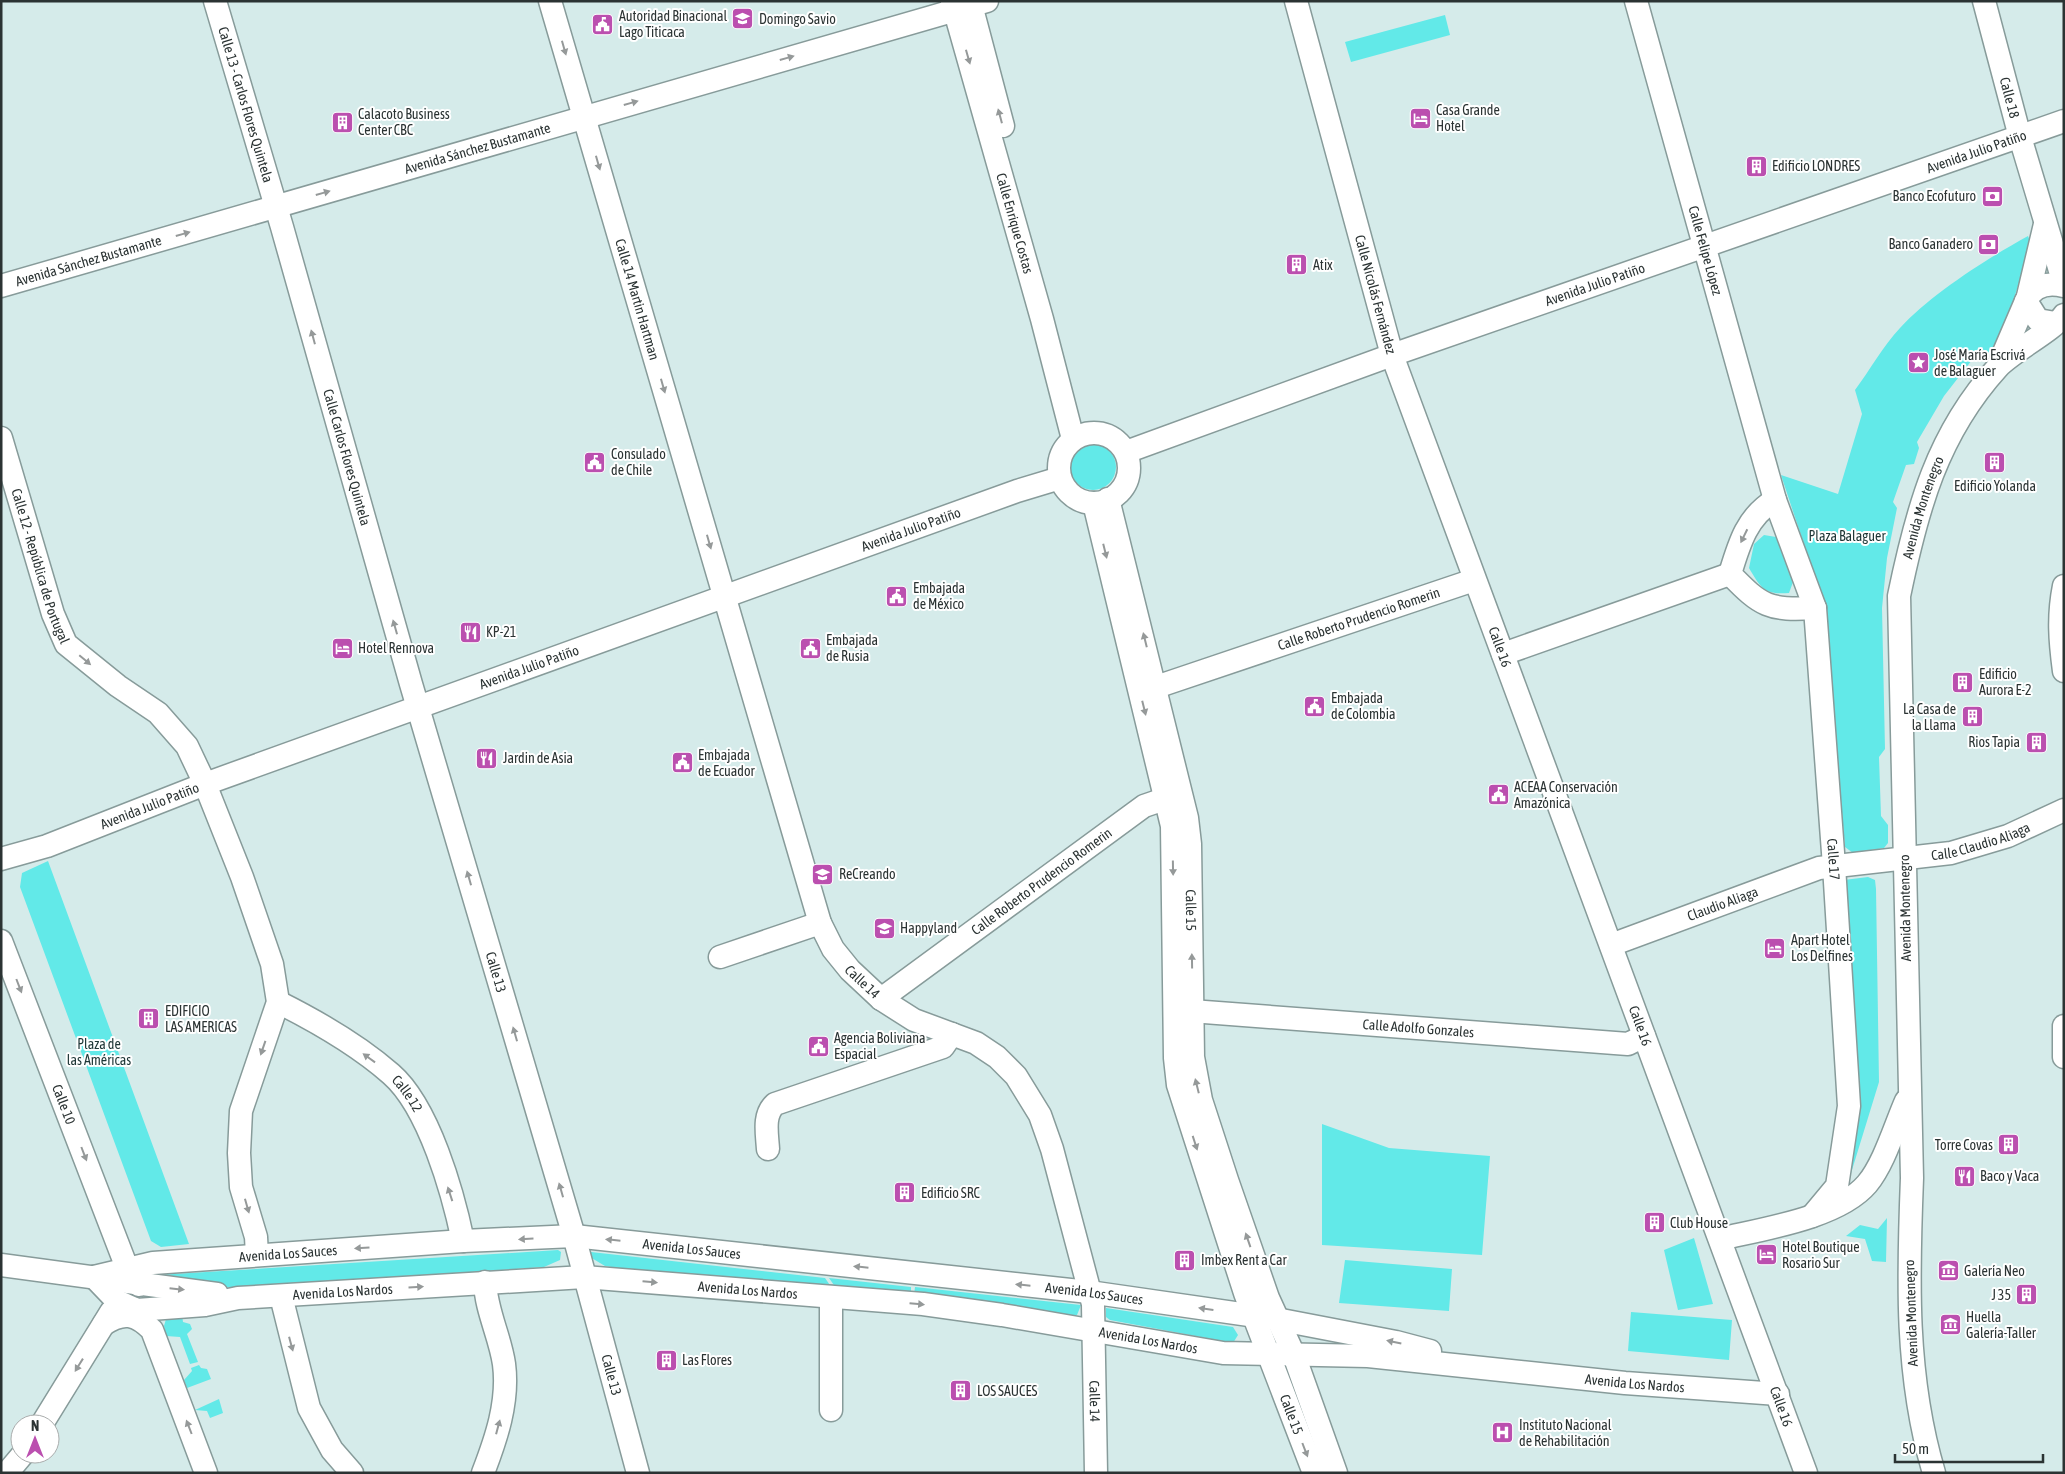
<svg xmlns="http://www.w3.org/2000/svg" width="2065" height="1474" font-family="'Asap Condensed',sans-serif">
<style>
.green{fill:#62e9e8}
.lines{fill:none;stroke-linecap:round;stroke-linejoin:round}
.minor-casing{stroke:#879b9a;stroke-width:25}
.minor{stroke:#fff;stroke-width:22}
.oneway{fill:#959999}
.labels{text-anchor:middle;dominant-baseline:central;stroke-width:4;stroke-linejoin:round;paint-order:stroke}
.poi-label{font-size:14px;fill:#2b3333;stroke:#fff;text-anchor:start}
.street-label{font-size:14px;fill:#2b3333;stroke:#fff}
.park-label{font-size:14px;fill:#1e3636;stroke:#fff}
</style>
<rect width="100%" height="100%" fill="#d5ebea"/>
<path class="green" d="M1445,15L1450,35L1351,62L1345,42Z
M2028,236L2031,243L2002,338L1987,354L1979,351L1944,396L1917,442L1919,448L1914,464L1906,465L1893,502L1897,508L1887,558L1882,608L1885,749L1879,757L1881,816L1888,825V843L1884,848L1853,853L1845,847L1824,605L1781,475L1838,494L1862,414L1855,390C1870,370 1883,346 1900,328C1931,294 1988,258 2028,236Z
M1070 467a23 23 0 1 1 46 0a23 23 0 1 1-46 0Z
M1764,535L1776,537L1793,582L1789,593C1764,595 1761,588 1749,568L1754,544Z
M48,861L189,1244L161,1247L151,1241L20,887L22,873Z
M1868,877L1875,880L1876,889L1879,1082L1848,1183L1843,1175L1836,881Z
M1322,1124L1389,1148L1490,1156L1482,1255L1322,1245Z
M1887,1218L1886,1262L1872,1261L1865,1239L1846,1236L1860,1225L1878,1229Z
M1694,1238L1713,1304L1678,1310L1664,1250Z
M558,1250L561,1252L560,1260L544,1267C473,1272 402,1277 331,1281C275,1285 212,1296 158,1275Z
M591,1252L825,1278L832,1288L618,1268L605,1266L590,1257Z
M1345,1260L1452,1269L1449,1311L1339,1303Z
M829,1278L911,1287V1295L836,1288Z
M915,1287L1081,1305L1077,1315L1072,1316L914,1295Z
M1106,1308L1233,1327L1238,1335L1233,1343L1110,1320L1106,1317Z
M1631,1312L1732,1320L1729,1360L1628,1351Z
M182,1315L183,1322L190,1324L192,1329L187,1334L198,1362L190,1364L180,1337L166,1336L164,1326L166,1319Z
M199,1365L201,1368L207,1369L211,1379L187,1388L184,1380L192,1371L191,1368Z
M219,1399L223,1413L210,1418L207,1411L195,1410Z"/>
<g class="lines">
<defs>
<g id="minor">
<path id="s1" d="M215,1L282,227L411,684L574,1236L638,1473"/>
<path id="s2" d="M550,1L820,923L833,949L850,970L881,999L914,1020L976,1043L997,1057L1016,1076L1040,1115L1052,1149L1093,1304L1096,1473"/>
<path id="s3" d="M952,1L1042,319L1073,439"/>
<path d="M970,1L1003,126"/>
<path id="s4" d="M1296,1L1392,355L1806,1473"/>
<path id="s5" d="M1636,1L1775,500L1815,608L1834,866L1849,1106L1837,1186L1812,1216"/>
<path id="s6" d="M1984,1L2020,137L2064,284"/>
<path id="s7" d="M1,286L987,1"/>
<path d="M2028,296L2045,224"/>
<path d="M2055,323L2038,320L2026,301C2033,285 2048,282 2064,286"/>
<path d="M1999,364L2026,301"/>
<circle cx="1094" cy="468" r="35"/>
<path id="s8" d="M1,438L53,614L66,644L118,686L158,713L187,746L205,784L242,877L272,964L278,1002L241,1111L239,1153L241,1187L256,1237L257,1255"/>
<path id="s9" d="M1126,452L1392,355L2064,121"/>
<path id="s10" d="M1108,499L1187,818L1190,844L1193,1057L1201,1100L1227,1180L1268,1298L1294,1355L1336,1473"/>
<path d="M1775,500C1747,516 1739,544 1730,574C1761,606 1769,611 1815,608"/>
<path id="s11" d="M1094,503L1172,826L1175,1058L1178,1085L1245,1293L1314,1473"/>
<path d="M2064,586C2058,616 2060,641 2064,671"/>
<path d="M1503,654L1730,574"/>
<path id="s12" d="M1156,687L1474,580"/>
<path id="s13" d="M1,859L47,846L205,784L1017,491L1060,478"/>
<path id="s14" d="M1,941L127,1268L139,1285"/>
<path id="s15" d="M1611,945L1819,868L1951,853L2008,836L2064,810"/>
<path d="M720,957L820,923"/>
<path id="s16" d="M881,999L1144,806L1179,794"/>
<path id="s17" d="M278,1002C318,1022 358,1045 391,1074C429,1107 453,1193 463,1241"/>
<path id="s18" d="M1178,1010L1628,1044L1644,1036"/>
<path d="M2064,1026V1057"/>
<path d="M768,1149C767,1133 763,1115 775,1104L943,1047L952,1034"/>
<path d="M1720,1239C1762,1229 1838,1218 1867,1184C1884,1164 1895,1126 1906,1101"/>
<path d="M1,1265L217,1294"/>
<path id="s19" d="M94,1277L117,1301L137,1310L205,1305L238,1298L584,1277L923,1304L1002,1315L1223,1353L1368,1356L1625,1383L1778,1394"/>
<path id="s20" d="M94,1277L153,1263L463,1241L574,1236L1089,1292L1276,1319L1396,1342L1430,1351"/>
<path d="M281,1296L309,1408L332,1450L352,1473"/>
<path d="M831,1297V1410"/>
<path d="M104,1324C124,1311 136,1314 152,1330L206,1473"/>
<path d="M42,1424L111,1312"/>
<path d="M7,1473L23,1454"/>
<path d="M483,1473C496,1439 509,1402 504,1364C500,1336 486,1311 485,1282"/>
<path id="s21" d="M1934,1473C1905,1376 1908,1278 1912,1178L1899,596C1917,509 1937,434 1998,367C2013,351 2054,330 2064,315"/>
</g>
</defs>
<use href="#minor" class="minor-casing"/>
<use href="#minor" class="minor"/>
</g>
<defs><path id="oneway-solid" d="M-6-.8H1V-3.2L6.5 0L1 3.2V.8H-6Z" transform="scale(1.25)"/></defs>
<g class="oneway">
<use href="#oneway-solid" transform="translate(564 48) rotate(74)"/>
<use href="#oneway-solid" transform="translate(968 57) rotate(74)"/>
<use href="#oneway-solid" transform="translate(787 58) rotate(-16)"/>
<use href="#oneway-solid" transform="translate(631 103) rotate(-16)"/>
<use href="#oneway-solid" transform="translate(1000 116) rotate(-105)"/>
<use href="#oneway-solid" transform="translate(598 163) rotate(74)"/>
<use href="#oneway-solid" transform="translate(323 193) rotate(-16)"/>
<use href="#oneway-solid" transform="translate(183 234) rotate(-16)"/>
<use href="#oneway-solid" transform="translate(313 337) rotate(-105)"/>
<use href="#oneway-solid" transform="translate(663 386) rotate(74)"/>
<use href="#oneway-solid" transform="translate(1744 536) rotate(116)"/>
<use href="#oneway-solid" transform="translate(709 542) rotate(74)"/>
<use href="#oneway-solid" transform="translate(1105 551) rotate(76)"/>
<use href="#oneway-solid" transform="translate(395 627) rotate(-106)"/>
<use href="#oneway-solid" transform="translate(1145 640) rotate(-104)"/>
<use href="#oneway-solid" transform="translate(85 660) rotate(40)"/>
<use href="#oneway-solid" transform="translate(1144 708) rotate(76)"/>
<use href="#oneway-solid" transform="translate(1173 868) rotate(89)"/>
<use href="#oneway-solid" transform="translate(469 878) rotate(-106)"/>
<use href="#oneway-solid" transform="translate(1192 961) rotate(-91)"/>
<use href="#oneway-solid" transform="translate(19 986) rotate(69)"/>
<use href="#oneway-solid" transform="translate(515 1034) rotate(-106)"/>
<use href="#oneway-solid" transform="translate(263 1048) rotate(109)"/>
<use href="#oneway-solid" transform="translate(369 1058) rotate(-144)"/>
<use href="#oneway-solid" transform="translate(1197 1086) rotate(-104)"/>
<use href="#oneway-solid" transform="translate(1195 1143) rotate(72)"/>
<use href="#oneway-solid" transform="translate(84 1154) rotate(69)"/>
<use href="#oneway-solid" transform="translate(561 1190) rotate(-106)"/>
<use href="#oneway-solid" transform="translate(450 1194) rotate(-108)"/>
<use href="#oneway-solid" transform="translate(247 1206) rotate(74)"/>
<use href="#oneway-solid" transform="translate(526 1239) rotate(177)"/>
<use href="#oneway-solid" transform="translate(613 1240) rotate(-174)"/>
<use href="#oneway-solid" transform="translate(1248 1240) rotate(-109)"/>
<use href="#oneway-solid" transform="translate(362 1248) rotate(176)"/>
<use href="#oneway-solid" transform="translate(861 1267) rotate(-174)"/>
<use href="#oneway-solid" transform="translate(650 1282) rotate(5)"/>
<use href="#oneway-solid" transform="translate(1023 1285) rotate(-174)"/>
<use href="#oneway-solid" transform="translate(416 1287) rotate(-4)"/>
<use href="#oneway-solid" transform="translate(177 1289) rotate(6)"/>
<use href="#oneway-solid" transform="translate(917 1304) rotate(5)"/>
<use href="#oneway-solid" transform="translate(1206 1309) rotate(-172)"/>
<use href="#oneway-solid" transform="translate(1394 1342) rotate(-168)"/>
<use href="#oneway-solid" transform="translate(291 1344) rotate(75)"/>
<use href="#oneway-solid" transform="translate(79 1365) rotate(122)"/>
<use href="#oneway-solid" transform="translate(189 1427) rotate(-111)"/>
<use href="#oneway-solid" transform="translate(498 1427) rotate(-75)"/>
<use href="#oneway-solid" transform="translate(1305 1450) rotate(69)"/>
</g>
<defs>
<symbol id="school-square" viewBox="-11 -11 22 22"><rect x="-9" y="-9" width="18" height="18" rx="4" fill="#bb4faf" stroke="#fff"/><path d="M0-5L7-2L0 1L-7-2ZM-4 1L0 2.5L4 1V4Q0 6-4 4Z" fill="#fff"/></symbol>
<symbol id="civic-square" viewBox="-11 -11 22 22"><rect x="-9" y="-9" width="18" height="18" rx="4" fill="#bb4faf" stroke="#fff"/><path d="M-.6-6.5H3V-4.5H.6V-3L4-1V1h2V6H-6V1h2V-1L-.6-3ZM-1.2 2.5V6h2.4V2.5Z" fill="#fff"/></symbol>
<symbol id="hotel-square" viewBox="-11 -11 22 22"><rect x="-9" y="-9" width="18" height="18" rx="4" fill="#bb4faf" stroke="#fff"/><path d="M-6-4.5h1.5V1H6V5H4.5V3h-9V5H-6ZM-4 0a1.8 1.8 0 1 1 3.6 0ZM.5 0V-2.5h3Q6-2.5 6 0Z" fill="#fff"/></symbol>
<symbol id="building-square" viewBox="-11 -11 22 22"><rect x="-9" y="-9" width="18" height="18" rx="4" fill="#bb4faf" stroke="#fff"/><path d="M-4-6H4V6H1V3H-1V6H-4ZM-2.5-4.3h1.7v1.8h-1.7ZM.8-4.3h1.7v1.8H.8ZM-2.5-1h1.7V.8h-1.7ZM.8-1h1.7V.8H.8Z" fill="#fff"/></symbol>
<symbol id="bank-square" viewBox="-11 -11 22 22"><rect x="-9" y="-9" width="18" height="18" rx="4" fill="#bb4faf" stroke="#fff"/><path d="M-6-4H6V4H-6ZM0-2.3a2.3 2.3 0 1 0 0 4.6a2.3 2.3 0 1 0 0-4.6Z" fill="#fff"/></symbol>
<symbol id="sight-square" viewBox="-11 -11 22 22"><rect x="-9" y="-9" width="18" height="18" rx="4" fill="#bb4faf" stroke="#fff"/><path d="M0-6L1.8-2.2L6-1.7L2.9 1.2L3.7 5.4L0 3.3L-3.7 5.4L-2.9 1.2L-6-1.7L-1.8-2.2Z" fill="#fff"/></symbol>
<symbol id="restaurant-square" viewBox="-11 -11 22 22"><rect x="-9" y="-9" width="18" height="18" rx="4" fill="#bb4faf" stroke="#fff"/><path d="M-5-6h1v4h1v-4h1v4h1v-4h1v5L-1.5 .5V6h-2V.5L-5-1ZM5-6V6H3V1.5H1.5Q1.5-4 5-6Z" fill="#fff"/></symbol>
<symbol id="museum-square" viewBox="-11 -11 22 22"><rect x="-9" y="-9" width="18" height="18" rx="4" fill="#bb4faf" stroke="#fff"/><path d="M0-6L6-3V-2H-6V-3ZM-5-1h2V3h-2ZM-1-1h2V3h-2ZM3-1h2V3H3ZM-6 4H6V6H-6Z" fill="#fff"/></symbol>
<symbol id="hospital-square" viewBox="-11 -11 22 22"><rect x="-9" y="-9" width="18" height="18" rx="4" fill="#bb4faf" stroke="#fff"/><path d="M-5-5h3v3.5h4V-5h3V5h-3V1.5h-4V5h-3Z" fill="#fff"/></symbol>
</defs>
<g fill-rule="evenodd">
<use href="#school-square" x="730" y="6" width="25" height="25"/>
<use href="#civic-square" x="590" y="12" width="25" height="25"/>
<use href="#hotel-square" x="1408" y="106" width="25" height="25"/>
<use href="#building-square" x="330" y="110" width="25" height="25"/>
<use href="#building-square" x="1744" y="154" width="25" height="25"/>
<use href="#bank-square" x="1980" y="184" width="25" height="25"/>
<use href="#bank-square" x="1976" y="232" width="25" height="25"/>
<use href="#building-square" x="1284" y="252" width="25" height="25"/>
<use href="#sight-square" x="1906" y="350" width="25" height="25"/>
<use href="#civic-square" x="582" y="450" width="25" height="25"/>
<use href="#building-square" x="1982" y="450" width="25" height="25"/>
<use href="#civic-square" x="884" y="584" width="25" height="25"/>
<use href="#restaurant-square" x="458" y="620" width="25" height="25"/>
<use href="#hotel-square" x="330" y="636" width="25" height="25"/>
<use href="#civic-square" x="798" y="636" width="25" height="25"/>
<use href="#building-square" x="1950" y="670" width="25" height="25"/>
<use href="#civic-square" x="1302" y="694" width="25" height="25"/>
<use href="#building-square" x="1960" y="704" width="25" height="25"/>
<use href="#building-square" x="2024" y="730" width="25" height="25"/>
<use href="#restaurant-square" x="474" y="746" width="25" height="25"/>
<use href="#civic-square" x="670" y="750" width="25" height="25"/>
<use href="#civic-square" x="1486" y="782" width="25" height="25"/>
<use href="#school-square" x="810" y="862" width="25" height="25"/>
<use href="#school-square" x="872" y="916" width="25" height="25"/>
<use href="#hotel-square" x="1762" y="936" width="25" height="25"/>
<use href="#building-square" x="136" y="1006" width="25" height="25"/>
<use href="#civic-square" x="806" y="1034" width="25" height="25"/>
<use href="#building-square" x="1996" y="1132" width="25" height="25"/>
<use href="#restaurant-square" x="1952" y="1164" width="25" height="25"/>
<use href="#building-square" x="892" y="1180" width="25" height="25"/>
<use href="#building-square" x="1642" y="1210" width="25" height="25"/>
<use href="#hotel-square" x="1754" y="1242" width="25" height="25"/>
<use href="#building-square" x="1172" y="1248" width="25" height="25"/>
<use href="#museum-square" x="1936" y="1258" width="25" height="25"/>
<use href="#building-square" x="2014" y="1282" width="25" height="25"/>
<use href="#museum-square" x="1938" y="1312" width="25" height="25"/>
<use href="#building-square" x="654" y="1348" width="25" height="25"/>
<use href="#building-square" x="948" y="1378" width="25" height="25"/>
<use href="#hospital-square" x="1490" y="1420" width="25" height="25"/>
</g>
<g class="labels">
<g class="poi-label">
<text x="619" y="16">Autoridad Binacional<tspan x="619" dy="16">Lago Titicaca</tspan></text>
<text x="759" y="19">Domingo Savio</text>
<text x="1436" y="110">Casa Grande<tspan x="1436" dy="16">Hotel</tspan></text>
<text x="358" y="114">Calacoto Business<tspan x="358" dy="16">Center CBC</tspan></text>
<text x="1772" y="166">Edificio LONDRES</text>
<text x="1976" y="196" text-anchor="end">Banco Ecofuturo</text>
<text x="1973" y="244" text-anchor="end">Banco Ganadero</text>
<text x="1313" y="265">Atix</text>
<text x="1934" y="355">José María Escrivá<tspan x="1934" dy="16">de Balaguer</tspan></text>
<text x="611" y="454">Consulado<tspan x="611" dy="16">de Chile</tspan></text>
<text x="1995" y="486" text-anchor="middle">Edificio Yolanda</text>
<text x="913" y="588">Embajada<tspan x="913" dy="16">de México</tspan></text>
<text x="486" y="632">KP-21</text>
<text x="826" y="640">Embajada<tspan x="826" dy="16">de Rusia</tspan></text>
<text x="358" y="648">Hotel Rennova</text>
<text x="1979" y="674">Edificio<tspan x="1979" dy="16">Aurora E-2</tspan></text>
<text x="1331" y="698">Embajada<tspan x="1331" dy="16">de Colombia</tspan></text>
<text x="1956" y="709" text-anchor="end">La Casa de<tspan x="1956" dy="16">la Llama</tspan></text>
<text x="2020" y="742" text-anchor="end">Rios Tapia</text>
<text x="698" y="755">Embajada<tspan x="698" dy="16">de Ecuador</tspan></text>
<text x="503" y="758">Jardin de Asia</text>
<text x="1514" y="787">ACEAA Conservación<tspan x="1514" dy="16">Amazónica</tspan></text>
<text x="839" y="874">ReCreando</text>
<text x="900" y="928">Happyland</text>
<text x="1791" y="940">Apart Hotel<tspan x="1791" dy="16">Los Delfines</tspan></text>
<text x="165" y="1011">EDIFICIO<tspan x="165" dy="16">LAS AMERICAS</tspan></text>
<text x="834" y="1038">Agencia Boliviana<tspan x="834" dy="16">Espacial</tspan></text>
<text x="1993" y="1145" text-anchor="end">Torre Covas</text>
<text x="1980" y="1176">Baco y Vaca</text>
<text x="921" y="1193">Edificio SRC</text>
<text x="1670" y="1223">Club House</text>
<text x="1782" y="1247">Hotel Boutique<tspan x="1782" dy="16">Rosario Sur</tspan></text>
<text x="1201" y="1260">Imbex Rent a Car</text>
<text x="1964" y="1271">Galería Neo</text>
<text x="2011" y="1295" text-anchor="end">J 35</text>
<text x="1966" y="1317">Huella<tspan x="1966" dy="16">Galería-Taller</tspan></text>
<text x="682" y="1360">Las Flores</text>
<text x="977" y="1391">LOS SAUCES</text>
<text x="1519" y="1425">Instituto Nacional<tspan x="1519" dy="16">de Rehabilitación</tspan></text>
</g>
<g class="street-label">
<text stroke="none"><textPath href="#s6" startOffset="100">Calle 18</textPath></text>
<text stroke="none"><textPath href="#s1" startOffset="108">Calle 13 - Carlos Flores Quintela</textPath></text>
<text stroke="none"><textPath href="#s7" startOffset="496">Avenida Sánchez Bustamante</textPath></text>
<text stroke="none"><textPath href="#s9" startOffset="902">Avenida Julio Patiño</textPath></text>
<text stroke="none"><textPath href="#s3" startOffset="231">Calle Enrique Costas</textPath></text>
<text stroke="none"><textPath href="#s5" startOffset="259">Calle Felipe López</textPath></text>
<text stroke="none"><textPath href="#s7" startOffset="91">Avenida Sánchez Bustamante</textPath></text>
<text stroke="none"><textPath href="#s9" startOffset="498">Avenida Julio Patiño</textPath></text>
<text stroke="none"><textPath href="#s4" startOffset="304">Calle Nicolás Fernández</textPath></text>
<text stroke="none"><textPath href="#s2" startOffset="311">Calle 14 Martin Hartman</textPath></text>
<text stroke="none"><textPath href="#s1" startOffset="475">Calle Carlos Flores Quintela</textPath></text>
<text stroke="none"><textPath href="#s21" startOffset="971">Avenida Montenegro</textPath></text>
<text stroke="none"><textPath href="#s13" startOffset="968">Avenida Julio Patiño</textPath></text>
<text stroke="none"><textPath href="#s8" startOffset="134">Calle 12 - República de Portugal</textPath></text>
<text stroke="none"><textPath href="#s12" startOffset="214">Calle Roberto Prudencio Romerin</textPath></text>
<text stroke="none"><textPath href="#s4" startOffset="678">Calle 16</textPath></text>
<text stroke="none"><textPath href="#s13" startOffset="562">Avenida Julio Patiño</textPath></text>
<text stroke="none"><textPath href="#s13" startOffset="158">Avenida Julio Patiño</textPath></text>
<text stroke="none"><textPath href="#s15" startOffset="386">Calle Claudio Aliaga</textPath></text>
<text stroke="none"><textPath href="#s5" startOffset="885">Calle 17</textPath></text>
<text stroke="none"><textPath href="#s16" startOffset="199">Calle Roberto Prudencio Romerin</textPath></text>
<text stroke="none"><textPath href="#s15" startOffset="119">Claudio Aliaga</textPath></text>
<text transform="translate(1905 908) rotate(-91)">Avenida Montenegro</text>
<text stroke="none"><textPath href="#s10" startOffset="421">Calle 15</textPath></text>
<text stroke="none"><textPath href="#s1" startOffset="1011">Calle 13</textPath></text>
<text stroke="none"><textPath href="#s2" startOffset="1034">Calle 14</textPath></text>
<text stroke="none"><textPath href="#s4" startOffset="1082">Calle 16</textPath></text>
<text stroke="none"><textPath href="#s18" startOffset="241">Calle Adolfo Gonzales</textPath></text>
<text stroke="none"><textPath href="#s17" startOffset="160">Calle 12</textPath></text>
<text stroke="none"><textPath href="#s14" startOffset="175">Calle 10</textPath></text>
<text stroke="none"><textPath href="#s20" startOffset="601">Avenida Los Sauces</textPath></text>
<text stroke="none"><textPath href="#s20" startOffset="196">Avenida Los Sauces</textPath></text>
<text stroke="none"><textPath href="#s19" startOffset="668">Avenida Los Nardos</textPath></text>
<text stroke="none"><textPath href="#s19" startOffset="262">Avenida Los Nardos</textPath></text>
<text stroke="none"><textPath href="#s20" startOffset="1006">Avenida Los Sauces</textPath></text>
<text transform="translate(1911 1313) rotate(-92)">Avenida Montenegro</text>
<text stroke="none"><textPath href="#s19" startOffset="1072">Avenida Los Nardos</textPath></text>
<text stroke="none"><textPath href="#s1" startOffset="1430">Calle 13</textPath></text>
<text stroke="none"><textPath href="#s19" startOffset="1561">Avenida Los Nardos</textPath></text>
<text stroke="none"><textPath href="#s2" startOffset="1556">Calle 14</textPath></text>
<text stroke="none"><textPath href="#s4" startOffset="1488">Calle 16</textPath></text>
<text stroke="none"><textPath href="#s11" startOffset="940">Calle 15</textPath></text>
</g>
<g class="park-label">
<text x="1847" y="536">Plaza Balaguer</text>
<text x="99" y="1044">Plaza de<tspan x="99" dy="16">las Américas</tspan></text>
</g>
</g>
<rect width="2065" height="1474" fill="none" stroke="#2b3333" stroke-width="5"/>
<g transform="translate(35 1439)"><circle r="24" fill="#ffffff" stroke="#aaadad"/>
<path d="M0-4L9 19L0 12L-9 19Z" fill="#bb4faf"/>
<text y="-8" font-size="14" font-weight="bold" text-anchor="middle" fill="#2b3333">N</text>
</g>
<path d="M1895 1454v8h148v-8" fill="none" stroke="#2b3333" stroke-width="2.5"/>
<text x="1902" y="1454" font-size="15" fill="#2b3333" stroke="#ffffff" stroke-width="4" paint-order="stroke">50 m</text>
</svg>
